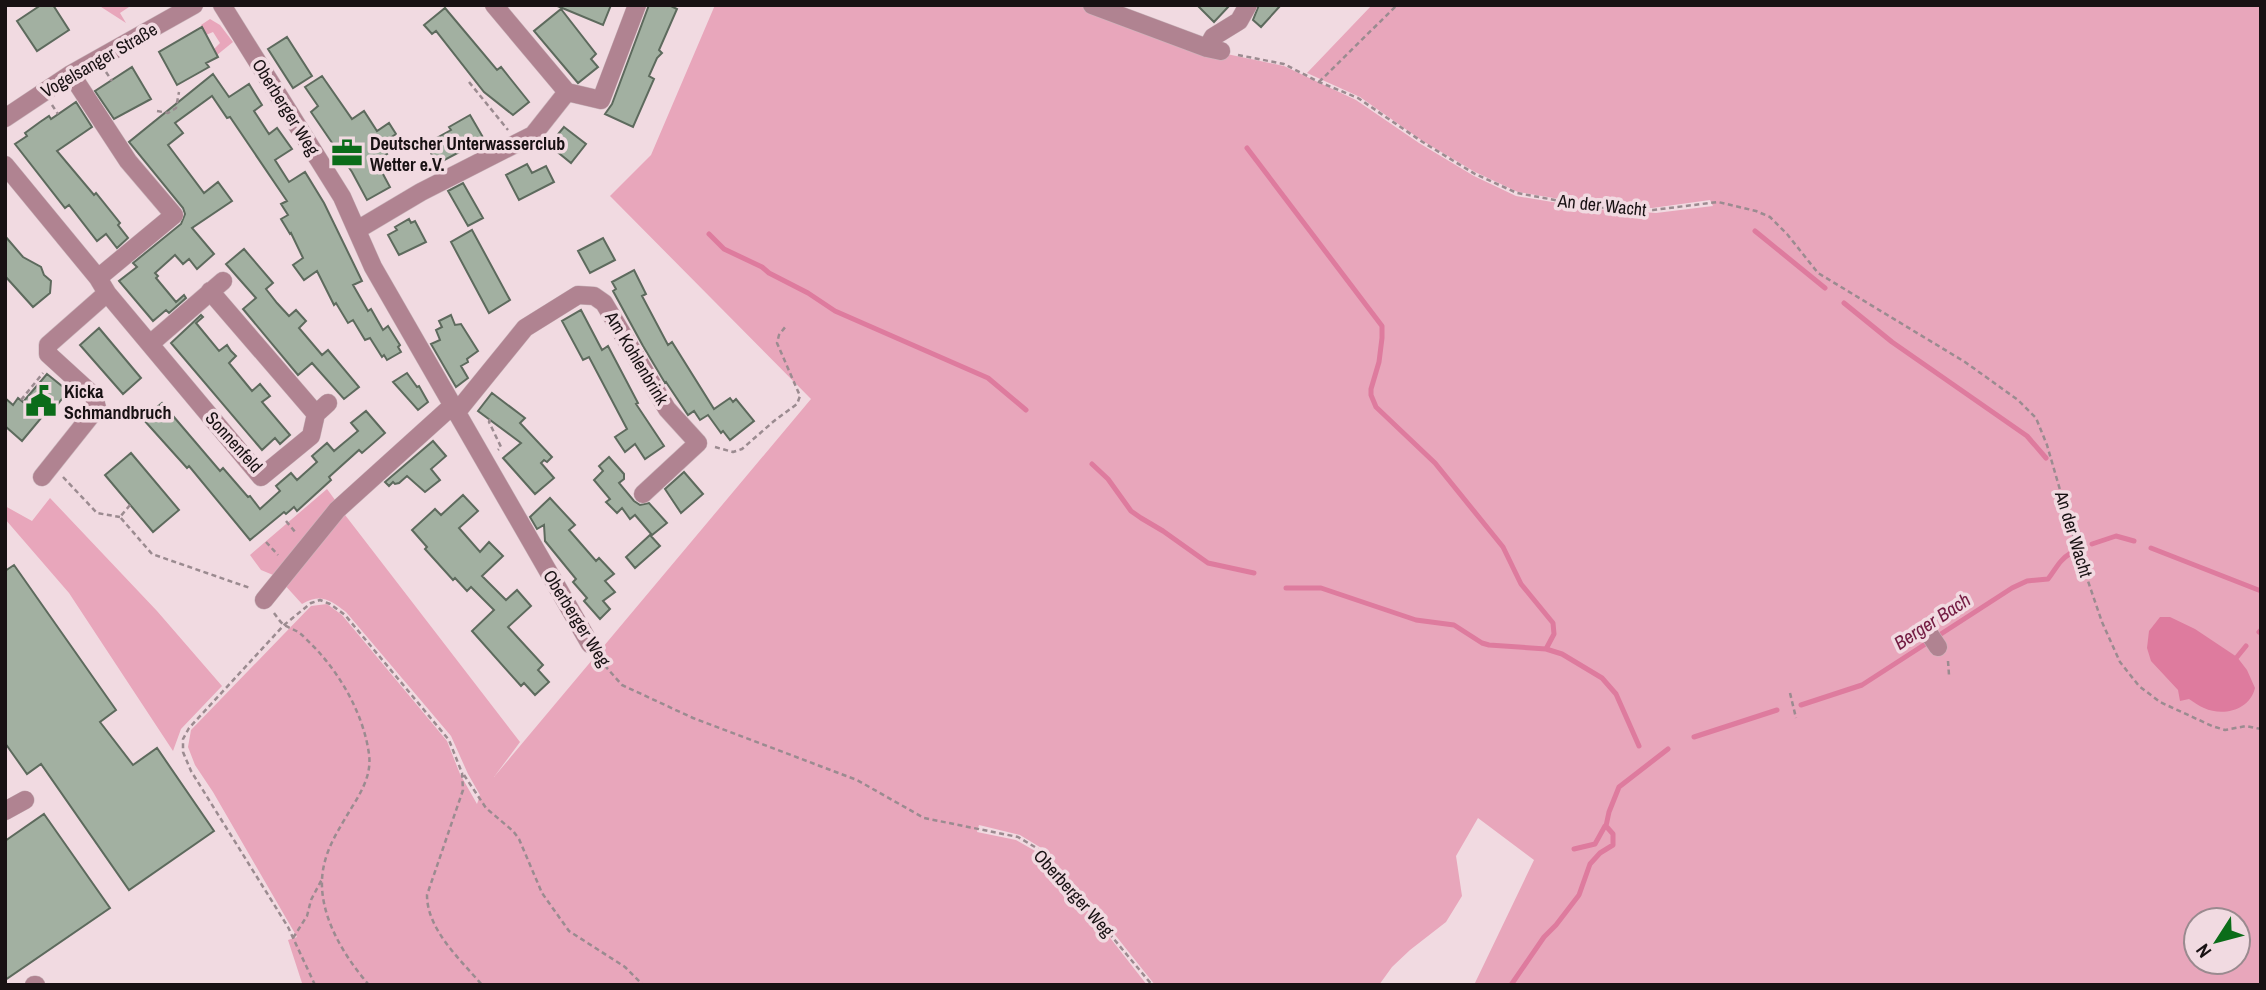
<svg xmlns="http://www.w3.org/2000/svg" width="2266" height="990" font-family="'Archivo Narrow',sans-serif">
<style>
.green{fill:#e8a6bb;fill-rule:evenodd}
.water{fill:#de7b9e}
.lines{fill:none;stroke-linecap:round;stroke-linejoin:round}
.stream{stroke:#de7b9e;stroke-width:5}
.building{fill:#a2b0a1;stroke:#5d6a5d;stroke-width:2}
.minor-casing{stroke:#cab6bc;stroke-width:19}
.path{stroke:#9b8b90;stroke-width:2.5;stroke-dasharray:5 3.5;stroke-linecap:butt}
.minor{stroke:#b08391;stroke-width:18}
.labels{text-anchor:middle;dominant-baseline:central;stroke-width:7;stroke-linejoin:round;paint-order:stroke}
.street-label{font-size:18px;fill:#181113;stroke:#f1dae1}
.poi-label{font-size:18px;font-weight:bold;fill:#181113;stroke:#f1dae1;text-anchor:start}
.water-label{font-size:19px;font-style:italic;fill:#731b42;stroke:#f1dae1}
</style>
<rect width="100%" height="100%" fill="#f1dae1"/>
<path class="green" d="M98,5H132L120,13L126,23Z
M715,5H1086L1222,53L1284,66L1356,100L1419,143L1474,176L1516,196L1594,209L1656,213L1713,206L1710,200L1652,208L1595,205L1518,192L1475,172L1421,140L1360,97L1307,73L1372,5H2261V985H1474L1534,860L1478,818L1456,856L1462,896L1446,922L1410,950L1392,967L1379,985H1155L1104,921L1043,849L1020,835L979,825L977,832L1016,840L1037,852L1100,925L1147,985H300L302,983L288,940L297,937L213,792L195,765L188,747L191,730L311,606L327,604L342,615L447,741L460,774L477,804L480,795L468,774L451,736L346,612C330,600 321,593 302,604L282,582L342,511L520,742L494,777L811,399L610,196L651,155ZM2196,920H2238V962H2196Z
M210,19L220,25L233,42L217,55L214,49L220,43L213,32L206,35L201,25Z
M327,489L338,504L278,577L261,570L250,555Z
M50,498L157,611L222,686L181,729L173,751L69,593L5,519V506L32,521Z"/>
<path class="water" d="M2160,617H2170L2195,629L2237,657L2247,670L2255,688C2250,710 2223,717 2204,708C2199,706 2194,702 2189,699L2180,701L2178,690L2151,661L2147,648L2149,631Z"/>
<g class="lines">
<path class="stream" d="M1247,148L1382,326V338L1379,362L1371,389V395L1376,407L1435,463L1503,547L1521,584L1553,623L1554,634L1546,649
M1755,231L1825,288
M709,234L724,249L762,267L769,273L808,293L835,311L988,378L1026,410
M1844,303L1892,342L2027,436L2046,458
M1092,464L1108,479L1131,511L1141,518L1163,531L1208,563L1254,573
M2092,544L2116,536L2134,541
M2151,548L2261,591
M1286,588H1321L1416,620L1454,625L1482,643L1489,645L1546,649L1562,654L1602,678L1616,694L1639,746
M2259,632L2261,630
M2237,657L2246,646
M1801,705L1862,685L2012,588L2027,581L2048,579C2056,569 2059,560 2071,553
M1694,737L1777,710
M1574,849L1595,844L1605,826
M1511,985L1544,937L1556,925L1579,895L1590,864L1600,853L1613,845V834L1606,826L1609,812L1619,787L1668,749"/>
</g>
<path class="building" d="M41,5H53L69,30L37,51L17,21Z
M555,5H611L603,25Z
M649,5H669L677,9L659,50L662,53L657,58L649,76L654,79L633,127L605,114L612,104Z
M1197,5H1230L1214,22Z
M1259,5H1281L1261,27L1253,20Z
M445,8L497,70L501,67L529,102L513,115L484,92L436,31L432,34L424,25Z
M561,9L596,54L591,59L598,67L578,83L534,31Z
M202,27L218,57L206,63L209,67L177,85L159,52Z
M287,37L312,76L293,88L268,49Z
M132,67L151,99L114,119L95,91Z
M213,74L229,97L249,84L262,105L254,111L269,134L277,128L292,149L275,160L289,182L305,172L324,203L362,281L353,285L368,311L371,309L383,330L388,326L400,345L398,347L401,352L387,360L384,355L382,357L370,338L365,340L353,320L348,323L336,303L334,305L317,271L304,280L293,265L303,258L291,233L290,234L281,219L288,215L281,204L287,201L230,117L227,118L212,96L175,123L183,133L168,145L204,193L218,182L232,201L192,228L214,254L197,269L189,259L183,264L175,255L155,273L158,276L156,278L176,302L184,295L186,298L169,313L166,310L153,321L119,281L137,267L133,263L181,224L185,214L183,208L129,142Z
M322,76L352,119L364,111L377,131L389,123L396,134L380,145L387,154L376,161L390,187L367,200L352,172L311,112L318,106L305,87Z
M76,102L92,127L57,151L94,195L96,193L120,223L118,225L128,238L117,248L106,234L97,241L69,205L65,208L15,144L27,136L25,133L40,122L49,116L51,119Z
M470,115L484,139L437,164L426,144L451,130L449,127Z
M564,127L586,144L571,163L549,145Z
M527,164L532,173L546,166L554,182L519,200L506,175Z
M463,183L483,218L468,226L448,191Z
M409,219L411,223L415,221L426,242L399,255L388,235L397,230L395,227Z
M472,230L510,300L489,313L451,242Z
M5,236L23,257L41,267L44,275L51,281L50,293L33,307L5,276Z
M603,238L615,260L590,273L578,251Z
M244,249L273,283L266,289L277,303L289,316L296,310L306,321L299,328L322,355L328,350L359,387L344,399L312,363L298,375L243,309L256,298L226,264Z
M634,270L646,294L642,296L668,345L672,342L714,409L730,398L733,402L736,399L754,421L730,440L723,431L721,433L708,415L700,420L694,411L688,415L666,382L665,383L643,346L613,291L616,289L612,282Z
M581,310L602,350L608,346L638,403L636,404L664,446L645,459L635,444L625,452L615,437L627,429L589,357L583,360L562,321Z
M201,315L203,317L196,323L219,351L227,345L231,351L236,356L229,363L252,391L260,384L270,396L262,402L290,435L280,444L275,438L262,450L171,343Z
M451,315L455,325L461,324L478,351L467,359L468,362L461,366L468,378L456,387L431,344L440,340L436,330L442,327L439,321Z
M99,328L141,378L123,394L80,345Z
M407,373L417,387L419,386L428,402L418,410L393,382Z
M47,374L68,391L54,409L51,406L22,441L5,426V398L13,405L18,398L23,402Z
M492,393L525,418L520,423L552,457L547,462L544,460L541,463L554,478L535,494L503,458L521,443L478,411Z
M162,403L220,471L223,468L248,497L250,496L260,509L280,491L276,486L291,473L297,480L317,462L312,456L327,443L334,451L358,431L351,423L366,411L385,433L362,453L359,450L329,477L331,480L297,511L294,507L286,514L284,512L250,540L189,466L187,468L143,419Z
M433,441L446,456L431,469L440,480L425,492L407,476L399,483L395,484L393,482L389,486L385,482Z
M131,453L179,510L153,532L105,475Z
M609,457L624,474V479L619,483L634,501L640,505L649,503L667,523L652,535L635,515L630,519L622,508L617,513L606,502L610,499L594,480L603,471L599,466Z
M684,472L703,494L681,513L665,489Z
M463,495L478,511L459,528L480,552L489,542L503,556L482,576L506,600L517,590L531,606L508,627L543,665L538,670L549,682L535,695L524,683L521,686L472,631L494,610L471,587L467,591L455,578L453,580L425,549L427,547L412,530L435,509L441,515Z
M550,498L575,525L569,530L596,561L599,558L614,574L605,581L615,592L603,601L610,609L600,619L584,601L587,598L573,582L576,579L545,541L544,525L537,529L530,517Z
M650,535L660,546L635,568L626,557Z
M14,565L116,710L100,722L133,765L157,748L214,831L129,890L41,764L27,774L5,743V571Z
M44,814L110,908L5,980V841Z"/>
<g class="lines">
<defs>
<path id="minor" d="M222,5L342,197L373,267L590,644
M494,5L567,92
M1092,5L1207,48L1221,51
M1207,48L1213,37L1239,21L1248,5
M71,74L128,161L174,215L98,278
M5,118L71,74L194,5
M5,165L98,278L107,293L261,477L311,436L316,414L328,403
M357,230L421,192L533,135L567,92L601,100L637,5
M210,291L316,414
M150,344L223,281
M456,413L525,328L578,295L594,296L604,303L667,409L698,443L643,494
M42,477L97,408L94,396L48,354V345L107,293
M264,600L337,510L452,406
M1928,632L1938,647
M5,811L25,800
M34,985H36"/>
</defs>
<use href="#minor" class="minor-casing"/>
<path class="path" d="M1238,55L1284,64L1319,82L1358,98L1421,141L1475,174L1517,193L1593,207L1653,210L1718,202L1756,211L1770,217L1787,234L1818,273L1965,362L2018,400L2036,418L2047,445L2078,552L2102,622L2120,662L2139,686L2160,702L2212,726L2225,730L2246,726L2261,729
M106,72L112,81
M469,82L508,130
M1319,82L1397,5
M52,105L58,114
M157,111L168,113L176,108L179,92
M21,400L43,373
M490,419L489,422L501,447L498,450
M715,447L733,452L742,449L774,421L797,404L800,396L777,343L779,335L786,326
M63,477L97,513L120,517
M130,505L120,517L152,554L250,588
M286,521L296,533
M266,542L278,555
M274,613C277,617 280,622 284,625C293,630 298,630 306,639C337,668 363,711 369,754C372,776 360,794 349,812C339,829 328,846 324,865C314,908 342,954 369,985
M599,659L622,685L693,718L857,780L924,818L1018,837L1040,850L1152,985
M1948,661L1949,675
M1790,693L1796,718
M464,775L486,808L513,831L519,839L542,893L569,931L625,967L643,985
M293,938L307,916L311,900L322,879
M315,985L288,927L191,771L183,752V739L189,728L284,625L311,603L320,600L330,604L345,615L449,740L462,773L463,790L427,895C427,930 461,960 482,985"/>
<use href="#minor" class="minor"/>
</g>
<defs>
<symbol id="office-bare" viewBox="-9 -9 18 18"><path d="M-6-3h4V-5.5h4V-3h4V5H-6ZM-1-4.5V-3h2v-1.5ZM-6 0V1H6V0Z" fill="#0b6c19" stroke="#f1dae1" stroke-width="2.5" paint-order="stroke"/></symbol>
<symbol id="civic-bare" viewBox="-9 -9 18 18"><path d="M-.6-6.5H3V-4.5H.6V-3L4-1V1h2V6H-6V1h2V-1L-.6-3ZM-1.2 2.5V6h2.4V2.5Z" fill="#0b6c19" stroke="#f1dae1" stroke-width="2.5" paint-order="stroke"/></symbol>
</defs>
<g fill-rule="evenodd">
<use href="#office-bare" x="325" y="131" width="44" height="44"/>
<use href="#civic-bare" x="19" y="379" width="44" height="44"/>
</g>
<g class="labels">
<g class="street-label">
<text transform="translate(99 60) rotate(-30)">Vogelsanger Straße</text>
<text transform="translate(286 107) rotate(58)">Oberberger Weg</text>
<text transform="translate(1602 205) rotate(6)">An der Wacht</text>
<text transform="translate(637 358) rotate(59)">Am Kohlenbrink</text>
<text transform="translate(234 442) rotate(48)">Sonnenfeld</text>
<text transform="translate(2074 534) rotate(73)">An der Wacht</text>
<text transform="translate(577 618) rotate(58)">Oberberger Weg</text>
<text transform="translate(1074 893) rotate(48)">Oberberger Weg</text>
</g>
<g class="poi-label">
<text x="370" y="143">Deutscher Unterwasserclub<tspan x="370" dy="21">Wetter e.V.</tspan></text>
<text x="64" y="391">Kicka<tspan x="64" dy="21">Schmandbruch</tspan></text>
</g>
<g class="water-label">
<text transform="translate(1932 621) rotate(-33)">Berger Bach</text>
</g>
</g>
<rect width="2266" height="990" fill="none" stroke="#181113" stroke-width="14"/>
<g transform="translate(2217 941) rotate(234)"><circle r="33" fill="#f1dae1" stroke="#9a8a8f" stroke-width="2"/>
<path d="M0-5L12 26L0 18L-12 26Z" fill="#0b6c19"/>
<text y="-10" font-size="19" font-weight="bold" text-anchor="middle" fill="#181113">N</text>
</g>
</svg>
